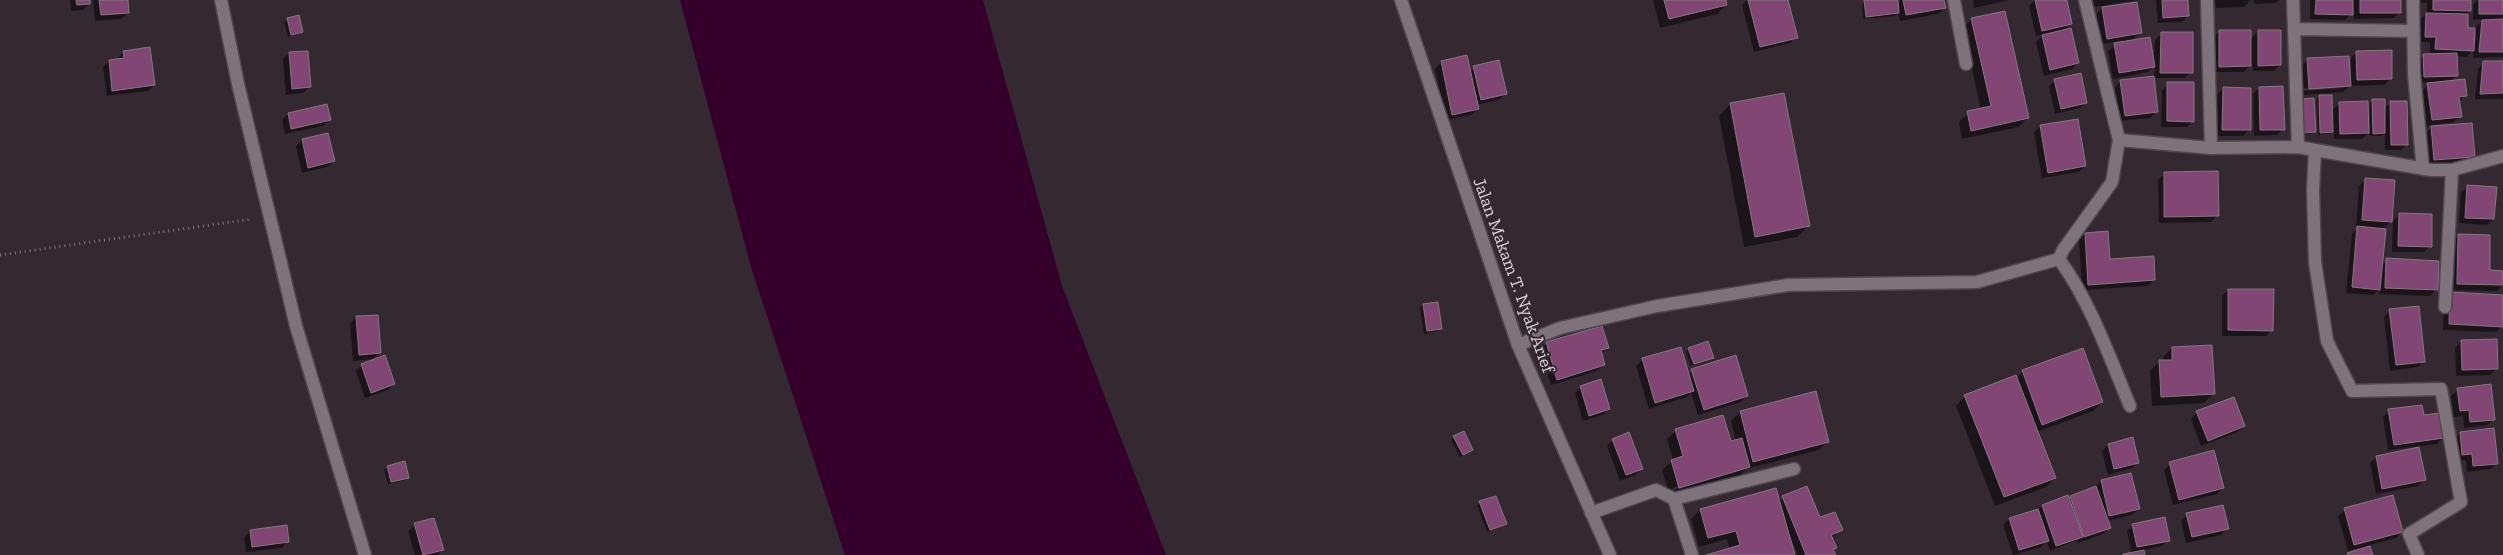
<svg xmlns="http://www.w3.org/2000/svg" width="2503" height="555" font-family="'Zilla Slab',serif">
<style>
.water{fill:#34002b}
.shadow{fill:#0007;fill-rule:evenodd}
.building{fill:#814673;stroke:#847880}
.lines{fill:none;stroke-linecap:round;stroke-linejoin:round}
.minor-casing{stroke:#50484e;stroke-width:15}
.tertiary-casing{stroke:#50484e;stroke-width:15}
.path{stroke:#82797f;stroke-width:3;stroke-dasharray:1 4;stroke-linecap:butt}
.minor{stroke:#7e727b;stroke-width:12}
.tertiary{stroke:#7e727b;stroke-width:12}
.labels{text-anchor:middle;dominant-baseline:central;stroke-width:4;stroke-linejoin:round;paint-order:stroke}
.street-label{font-size:18px;fill:#d9d2d7;stroke:#342931}
</style>
<rect width="100%" height="100%" fill="#342931"/>
<path class="water" d="M680,0H983L1062,286L1166,555H845L751,267Z"/>
<path class="shadow" d="M70,0H89V4L83,10L71,11Z
M93,0H127L128,13L121,19L95,21Z
M1653,0H1725L1726,5L1717,14L1660,28Z
M1747,0H1787L1796,37L1790,43L1754,52L1742,5Z
M1896,0H1943L1944,8L1938,14L1900,21L1898,13L1895,16L1863,19L1862,5L1864,2Z
M1973,0H2009L1974,8Z
M2035,0H2066L2071,24L2064,31L2078,63L2072,69L2044,76L2036,42L2043,35L2036,36L2029,6Z
M2093,0H2138L2094,7Z
M2156,0H2187L2188,16L2182,22L2158,23Z
M2215,0H2250L2244,7L2216,8Z
M2254,0H2279L2276,3L2254,4Z
M2310,0H2400V12L2394,18L2354,19V8H2351V14L2345,20L2310,19Z
M2416,0H2470L2466,29L2473,43L2476,40V27L2484,19L2473,20V5L2477,0H2503V57L2473,58V50L2467,57L2456,56V76L2450,82L2465,95L2459,102L2460,116L2454,122L2426,126L2422,91L2430,82L2418,83V61L2424,55H2430V42H2419L2420,20L2427,13V3L2416,2Z
M2102,8L2140,33L2131,42L2153,64L2155,40L2161,34L2191,72L2185,78H2153L2156,112L2150,118L2119,121L2115,87L2121,81L2154,77L2155,65L2148,72L2113,79L2108,51L2115,45L2124,43V41L2101,44L2096,15Z
M298,17L302,32L288,37L284,22Z
M1972,19L2028,117L2019,127L1962,139L1959,122L1968,113L1981,110L1963,28Z
M2220,31L2250,40L2258,31L2280,65L2274,71H2253L2252,64L2244,72H2214V37Z
M123,52L154,85L148,91L107,96L103,67L109,61L117,60Z
M2357,52L2391,78L2385,85L2350,86L2343,92L2303,95V91L2344,88V85L2303,88L2301,66L2307,60L2351,74V58Z
M289,53L309,87L303,93L286,95L283,59Z
M1466,57L1469,72L1474,67L1505,94L1499,100L1477,105L1478,109L1471,115L1446,120L1435,69L1441,62Z
M2484,62H2503V99H2475L2478,69Z
M2055,80L2086,102L2080,108L2055,114L2049,86Z
M2168,84L2193,121L2187,127H2161L2162,90Z
M2223,88L2249,130L2243,136H2217V95Z
M2259,88L2283,129L2277,135L2254,136L2253,94Z
M2320,96L2331,111L2340,103L2368,133L2362,139H2334V130L2329,134L2318,135L2317,99Z
M2373,100L2384,109L2390,103L2407,144L2401,150H2385V132L2381,136H2370V103Z
M2299,103L2314,131L2311,134L2301,135Z
M1730,104L1808,226L1797,237L1744,247L1719,116Z
M288,114L330,120L323,126L285,134L282,120Z
M2041,126L2085,166L2079,172L2042,178L2034,132Z
M2433,126L2473,156L2467,162L2428,165L2426,133Z
M327,134L334,161L327,167L302,173L296,146L302,140Z
M2164,174L2218,215L2211,222L2159,223L2158,180Z
M2365,180L2393,182L2390,222L2382,230V265L2387,260L2437,289L2430,296L2379,294L2380,289L2373,295L2346,293L2352,234L2359,226H2356L2359,186Z
M2467,187L2493,219L2487,225L2459,223L2461,193Z
M2399,215L2431,246L2424,252H2392L2393,221Z
M2085,234L2109,260L2154,280L2148,286L2082,290L2079,240Z
M2458,235L2488,271L2503,272V285L2497,291L2451,290L2452,242Z
M2228,290L2272,330L2266,336H2222V296Z
M2503,296V326L2496,332L2443,330L2444,300Z
M1423,305L1440,329L1438,331L1424,334L1420,308Z
M2390,310L2424,361L2418,367L2390,371L2384,317Z
M356,317L380,353L373,359L353,361L350,324Z
M2461,341L2496,369L2490,375L2456,376L2455,348Z
M1546,344L1607,347L1601,354L1604,365L1597,371L1551,385L1540,350Z
M1680,348L1688,375L1692,370L1747,396L1741,402L1698,415L1691,393L1687,397L1649,409L1636,366L1642,360Z
M2172,348L2213,394L2204,403L2152,406L2150,371L2159,362L2164,361L2163,357Z
M1689,349L1712,357L1691,366L1686,352Z
M2082,349L2102,402L2093,411L2037,432L2055,478L2046,487L1995,506L1956,406L1965,396L2016,378L2023,372Z
M362,365L394,384L388,390L365,398L356,371Z
M1581,387L1609,409L1603,415L1583,421L1575,393Z
M2458,390L2494,419L2487,425L2464,428L2463,416L2454,417L2451,396Z
M2389,411L2422,416L2443,437L2437,444L2388,450L2383,417Z
M1740,412L1828,441L1819,450L1746,469L1740,476L1670,496L1662,470L1673,460L1667,439L1676,430L1730,443L1736,441L1731,421ZM1740,469V471L1673,490L1672,488Z
M2197,412L2244,426L2238,432L2201,446L2191,419Z
M2460,433L2497,463L2490,469L2467,472L2466,460L2457,461L2454,440Z
M1454,437L1472,450L1460,457L1451,440Z
M1613,440L1641,469L1635,475L1620,481L1607,446Z
M2108,445L2138,462L2132,468L2108,475L2102,451Z
M2377,457L2424,480L2418,486L2376,494L2370,463Z
M2170,464L2223,488L2217,494L2173,505L2164,470Z
M387,467L408,477L405,480L388,484L384,470Z
M2130,474L2139,509L2132,515L2107,521L2109,528L2103,534L2078,543L2077,540L2050,551L2047,541L2041,547L2013,555L2003,525L2009,519L2038,510L2042,506L2068,499L2095,487L2101,481Z
M1775,489L1778,502L1783,497L1841,530L1831,538L1835,548L1832,551L1834,555H1798L1790,537L1793,555H1710L1730,550L1727,539L1699,547L1691,519L1700,510Z
M1480,503L1505,524L1487,532L1477,505Z
M2345,510L2402,532L2396,538L2348,551L2338,516Z
M2187,515L2227,528L2221,535L2186,543L2181,521Z
M415,525L442,550L437,555H415L408,531Z
M2133,525L2168,540L2162,546L2143,550L2144,555H2123L2132,554L2127,531Z
M250,531L288,541L282,548L246,552L244,538Z"/>
<path class="building" d="M76,0H90V4L77,5Z
M99,0H128L129,13L101,15Z
M1664,0H1726L1727,5L1669,19Z
M1748,0H1788L1798,38L1760,47Z
M1864,0H1898L1899,13L1866,17Z
M1903,0H1944L1946,8L1906,15Z
M2035,0H2067L2072,24L2042,31Z
M2162,0H2188L2189,16L2163,18Z
M2316,0H2353V15L2315,14Z
M2360,0H2401V13H2360Z
M2433,0H2471V11L2433,10Z
M2479,0H2503V14H2479Z
M2137,2L2142,33L2107,39L2102,7Z
M2005,11L2029,118L1971,131L1967,111L1991,106L1971,18Z
M2426,13L2468,14V28H2475L2474,51L2435,49L2436,37H2425Z
M299,15L303,32L291,35L287,18Z
M2503,19V52H2479L2482,20Z
M2071,28L2079,63L2050,70L2042,35Z
M2219,30H2251V66L2219,67Z
M2258,30H2281V65L2258,66Z
M2161,32H2193V73H2160Z
M2150,37L2155,67L2119,73L2114,43Z
M150,47L155,85L112,91L109,60L124,58L123,51Z
M2392,50V79L2357,80L2356,51Z
M308,51L311,87L292,89L289,52Z
M2457,53L2458,76L2424,77L2423,54Z
M1467,55L1479,109L1452,115L1441,61Z
M2349,56L2351,86L2309,89L2307,58Z
M1499,60L1507,94L1481,100L1473,66Z
M2483,61H2503V93L2480,94Z
M2081,73L2087,103L2061,109L2054,79Z
M2154,76L2158,112L2125,116L2120,80Z
M2465,79L2467,96L2459,97L2462,117L2432,120L2427,83Z
M2167,82H2194V122L2167,121Z
M2283,86L2285,130H2260L2259,87Z
M2223,87L2251,88V130H2222Z
M1784,93L1810,226L1755,237L1730,103Z
M2319,95H2332L2333,132L2320,133Z
M2314,98L2316,132L2303,133L2301,99Z
M2372,99H2385V133L2373,134Z
M2368,101L2369,133L2340,134L2339,102Z
M2390,101H2407L2408,145H2391Z
M327,104L331,120L291,129L288,113Z
M2078,119L2086,166L2048,173L2040,125Z
M2472,123L2475,157L2434,160L2431,126Z
M328,133L335,161L308,168L302,139Z
M2218,171L2219,216L2164,217V172Z
M2365,178L2395,180L2392,222L2362,220Z
M2467,185L2497,187L2494,219L2465,218Z
M2399,213L2432,214V247L2398,246Z
M2357,226L2386,229L2380,290L2352,287Z
M2108,231L2110,259L2154,256L2155,280L2088,285L2085,233Z
M2458,234L2490,235V270L2503,271V285L2457,284Z
M2386,258L2439,261L2438,290L2385,288Z
M2228,289H2274L2273,331L2228,330Z
M2450,292L2503,295V327L2449,324Z
M1438,302L1442,329L1427,331L1423,304Z
M2419,306L2425,362L2396,365L2389,309Z
M378,315L381,353L359,355L356,316Z
M1602,326L1609,348L1601,350L1605,365L1557,380L1546,342Z
M2497,339L2498,369L2462,370L2461,340Z
M1708,341L1714,358L1694,364L1688,348Z
M2212,345L2215,394L2161,397L2159,360H2172V347Z
M1681,347L1694,391L1655,403L1642,358Z
M2083,348L2103,402L2042,425L2022,370Z
M385,355L395,384L371,393L361,364Z
M1736,355L1748,396L1704,410L1691,369Z
M2016,375L2056,478L2004,497L1964,395Z
M1601,379L1610,409L1589,416L1580,386Z
M2491,384L2495,420L2470,422L2469,410L2460,411L2457,388Z
M1816,391L1829,442L1753,462L1740,411Z
M2234,397L2245,426L2208,441L2196,411Z
M2422,405L2424,415L2441,413L2444,438L2394,445L2388,409Z
M1723,415L1731,441L1742,438L1750,467L1679,488L1671,460L1683,456L1675,429Z
M2494,428L2498,464L2473,466L2472,454L2462,455L2460,432Z
M1464,431L1473,450L1463,455L1453,436Z
M1629,432L1643,469L1626,475L1612,439Z
M2133,437L2139,463L2114,469L2108,444Z
M2419,447L2426,480L2382,489L2376,456Z
M2214,450L2224,488L2179,500L2169,462Z
M405,461L409,478L391,482L387,466Z
M2131,473L2140,509L2109,516L2101,480Z
M1807,486L1820,517L1835,512L1843,530L1831,535L1837,548L1833,549L1836,555H1806L1782,496Z
M2096,486L2111,528L2084,537L2070,496Z
M1776,488L1795,555H1706L1740,545L1736,531L1708,538L1700,509Z
M2068,495L2083,537L2056,546L2042,505Z
M2393,495L2403,532L2354,545L2344,508Z
M1496,496L1507,524L1490,530L1479,501Z
M2223,505L2229,529L2192,537L2186,513Z
M2038,509L2049,541L2019,550L2009,518Z
M2165,517L2170,541L2137,547L2132,524Z
M434,518L444,550L423,555L414,523Z
M287,525L289,542L252,547L250,530Z
M2370,546L2373,555H2348L2347,553Z
M2144,550L2145,555H2123V554Z"/>
<g class="lines">
<defs>
<path id="minor" d="M1954,0L1966,64
M2207,0L2211,148
M2293,0L2298,147
M2413,0L2414,74L2423,169
M2295,29L2412,31
M2119,140L2211,148L2298,147L2431,170H2452L2503,156
M2315,150L2313,190L2315,262L2327,341L2352,391L2441,389L2461,502L2409,534L2418,555
M2059,259C2091,303 2109,356 2130,406
M2445,307L2452,170
M1518,345L1560,328L1657,306L1788,285L1977,282L2059,259L2063,250L2112,182L2119,140L2085,0
M1674,499L1692,555
M1591,513L1656,490L1674,499L1794,469"/>
<path id="tertiary" d="M221,0L238,84L296,326L365,555
M1401,0L1518,345L1610,555"/>
</defs>
<use href="#minor" class="minor-casing"/>
<use href="#tertiary" class="tertiary-casing"/>
<path class="path" d="M0,255L252,219"/>
<use href="#minor" class="minor"/>
<use href="#tertiary" class="tertiary"/>
</g>
<g class="labels">
<g class="street-label">
<text transform="translate(1514 275) rotate(70)">Jalan Makam T. Nyak Arief</text>
</g>
</g>
</svg>
